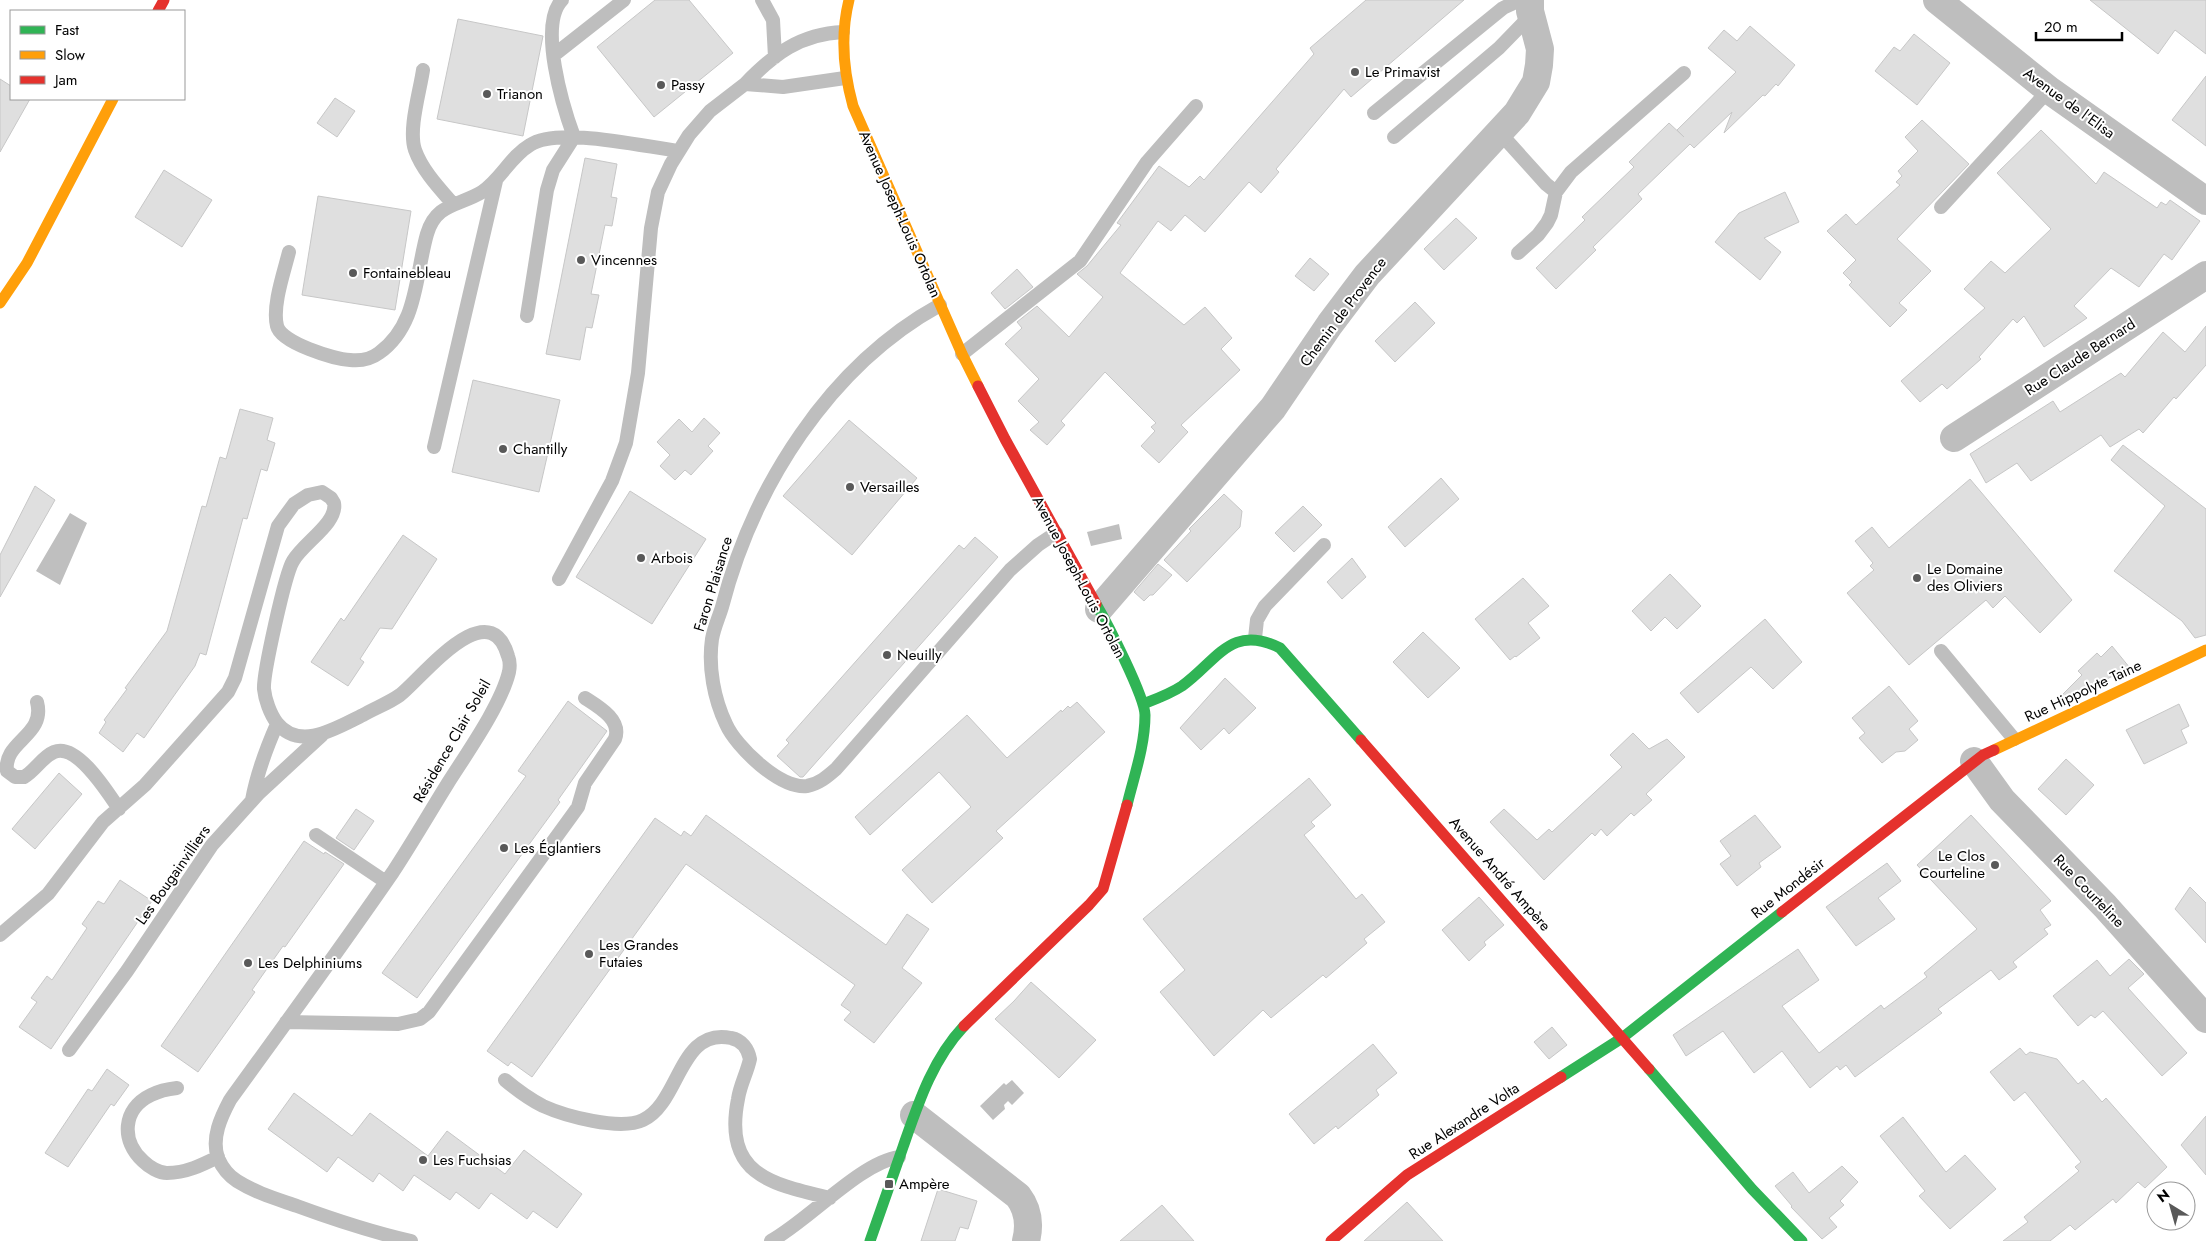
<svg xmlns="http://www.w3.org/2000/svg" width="2206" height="1241" font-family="Jost,sans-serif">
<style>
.water{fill:#bfbfbf}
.building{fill:#dfdfdf;stroke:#c7c7c7}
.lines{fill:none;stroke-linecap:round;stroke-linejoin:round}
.lane{stroke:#bebebe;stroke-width:14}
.street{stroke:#bebebe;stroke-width:28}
.fast{stroke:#30b455;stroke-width:11}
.slow{stroke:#ff9f0a;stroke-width:11}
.jam{stroke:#e5322d;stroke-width:11}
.poi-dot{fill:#595959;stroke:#fff;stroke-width:2}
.labels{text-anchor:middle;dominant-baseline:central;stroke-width:4;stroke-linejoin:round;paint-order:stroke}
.poi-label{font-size:15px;fill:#000;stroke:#fff;text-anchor:start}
.street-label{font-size:15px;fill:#000;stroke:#fff}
</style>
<rect width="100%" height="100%" fill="#fff"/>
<path class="water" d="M70,513L87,523L60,585L36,571Z
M1119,524L1122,539L1091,546L1087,532Z
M1012,1080L1024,1093L1012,1105L1008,1101L1004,1105L1005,1109L993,1120L980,1106L1004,1083L1006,1085Z"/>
<path class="building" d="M655,0H689L733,53L654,117L597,47Z
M1366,0H1464L1351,97L1344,89L1276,169L1279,172L1261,193L1249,182L1205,232L1185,215L1171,231L1158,221L1120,273L1184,325L1205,307L1232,338L1221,349L1240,370L1181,425L1188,432L1159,463L1141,446L1155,431L1151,427L1156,423L1105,372L1061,421L1065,425L1047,445L1030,430L1039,422L1018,401L1039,379L1005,344L1022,328L1017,322L1037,306L1069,337L1103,297L1077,274L1087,266L1121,225L1117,223L1159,166L1189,187L1200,176L1204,180L1314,54L1310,48Z
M2090,0H2206V54L2175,30L2158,54Z
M458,19L543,36L523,136L437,119Z
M1750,26L1795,65L1778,86L1776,84L1765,96L1763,95L1724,133L1732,112L1694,148L1690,144L1638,194L1642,199L1593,247L1596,250L1556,289L1536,268L1585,220L1582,217L1634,167L1629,162L1669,123L1684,137L1677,130L1736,72L1708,48L1724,30L1737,41Z
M1914,34L1950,63L1917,105L1875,71L1894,47L1900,51Z
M2206,76V146L2172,120Z
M0,79L11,86V99H30L0,152Z
M335,98L355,111L337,137L317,123Z
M1922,120L1969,164L1897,239L1931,271L1899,303L1907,310L1890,327L1849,285L1852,282L1843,273L1856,260L1827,231L1846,214L1856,225L1900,185L1896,182L1902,176L1898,171L1918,151L1905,137Z
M2041,130L2096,184L2104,172L2157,208L2161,202L2166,205L2170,200L2200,221L2172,260L2164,254L2139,287L2111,268L2074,306L2087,318L2044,347L2024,316L2017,323L2013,319L1979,357L1981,359L1947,389L1942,384L1920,402L1901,381L1985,308L1964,289L1991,261L2005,273L2051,229L1997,173Z
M585,158L617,164L611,197L617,198L612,226L605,225L591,294L599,295L592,328L586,327L580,360L546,354Z
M164,170L212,200L182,247L135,217Z
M1785,192L1799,222L1764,238L1781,252L1760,280L1715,242L1739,213Z
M318,196L411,211L395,310L302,295Z
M1456,218L1477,238L1444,270L1424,249Z
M1310,258L1329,274L1314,291L1295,276Z
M1017,269L1033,287L1005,309L991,293Z
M1415,302L1435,323L1395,362L1375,341Z
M2206,326V365L2176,399L2174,397L2143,433L2139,429L2110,447L2101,435L2031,481L2017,463L1986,483L1970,454L2053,401L2060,412L2121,373L2125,377L2163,332L2185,352Z
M473,380L560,400L539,492L452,472Z
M240,409L273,418L267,440L275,443L267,471L261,469L247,519L243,518L206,655L200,653L195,666L144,738L137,733L123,752L99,733L106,722L104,720L127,689L125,688L167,631L202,506L206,507L220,457L226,459Z
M704,418L720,433L708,446L713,451L691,475L685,470L675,480L660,466L670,455L657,442L679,419L692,432Z
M849,420L917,478L852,555L783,496Z
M2123,445L2206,509V635L2195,638L2182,621L2114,571L2165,506L2111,460Z
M1441,478L1459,499L1405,547L1388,527Z
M1970,479L2072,600L2040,633L2005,596L1993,608L1986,600L1909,665L1847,593L1874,570L1870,566L1873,563L1855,541L1872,527L1889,548Z
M35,486L55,500L0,597V555Z
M630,491L706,539L652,624L576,577Z
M1224,494L1242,511L1240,527L1187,582L1164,560L1191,531L1189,529Z
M1303,506L1322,525L1294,552L1275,533Z
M403,535L437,559L392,629L380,628L360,659L364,662L348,686L311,662L341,618L344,621Z
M975,537L998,557L803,777H800L777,756L789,743L786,740L959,545L964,549Z
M1352,558L1366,577L1342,599L1327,582Z
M1158,564L1172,575L1153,595H1150L1144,601L1134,592Z
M1670,574L1701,606L1677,629L1665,617L1651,631L1632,611Z
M1523,578L1549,606L1528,623L1540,638L1516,657L1515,656L1510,660L1475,619Z
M1765,619L1802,662L1773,689L1751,667L1698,713L1680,693Z
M1423,632L1460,668L1428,698L1393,662Z
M2112,646L2130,668L2058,702L2057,700L2082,675L2078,671L2097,653L2101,657Z
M1225,678L1256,708L1229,734L1224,728L1201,750L1180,728Z
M1889,686L1918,721L1909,729L1918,740L1905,751L1896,752L1882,763L1859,738L1865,733L1852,718Z
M568,701L607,731L558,800L560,802L417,998L382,973L526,776L518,771Z
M1077,702L1105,732L996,831L1003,838L932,903L902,870L971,807L939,772L870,835L855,817L967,715L1007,758L1061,710L1062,712L1068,706L1070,708Z
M2179,704L2189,726L2181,730L2187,743L2144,764L2126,730Z
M1633,733L1649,749L1667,739L1685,757L1646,794L1652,800L1634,816L1631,813L1607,836L1601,829L1595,836L1592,833L1544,880L1490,822L1504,809L1537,840L1549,829L1552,832L1622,767L1610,755Z
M2066,759L2094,785L2066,815L2038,789Z
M59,773L82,794L35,849L12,829Z
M1309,778L1331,805L1311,822L1315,826L1304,835L1356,899L1362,894L1385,922L1364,939L1367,943L1326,978L1323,975L1271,1018L1263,1010L1214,1056L1160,992L1185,970L1143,919Z
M356,809L374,821L354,850L336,838Z
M706,815L886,945L907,914L929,929L902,968L922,983L874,1043L844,1020L851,1012L841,1005L855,985L686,864L532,1077L511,1062L508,1066L487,1051L655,818L681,836L684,831L691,836Z
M1755,815L1781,847L1759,863L1761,867L1737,886L1720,864L1731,856L1720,841Z
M1971,815L2051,901L2040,910L2051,925L2044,929L2048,934L2013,962L2017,967L1999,980L1991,970L1938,1009L1942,1013L1855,1077L1846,1065L1840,1070L1837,1066L1810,1088L1782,1051L1754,1073L1723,1031L1686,1056L1673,1035L1798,949L1819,980L1782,1006L1819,1053L1881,1005L1884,1009L1927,977L1924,973L1977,929L1917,865Z
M304,841L324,854L325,852L344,864L285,947L283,946L252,990L255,992L198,1072L161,1046Z
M1887,863L1901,881L1878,898L1895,919L1856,946L1826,907Z
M120,880L152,901L51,1049L19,1027L37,1002L31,998L47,976L52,980L87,928L82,924L98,901L104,904Z
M2190,887L2206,903V943L2175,909Z
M1479,897L1504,925L1484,942L1486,945L1469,961L1442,930Z
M2129,959L2144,974L2128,988L2187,1053L2162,1076L2103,1011L2095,1018L2091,1015L2078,1026L2053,996L2097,960L2110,976Z
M1031,982L1096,1040L1059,1078L995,1019L1014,1001Z
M1552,1027L1567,1045L1549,1059L1534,1042Z
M1373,1044L1397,1073L1376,1090L1379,1095L1338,1129L1336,1126L1314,1144L1289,1114Z
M2020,1048L2026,1055L2030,1052L2057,1059L2078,1084L2083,1080L2102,1102L2106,1098L2167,1167L2145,1188L2138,1182L2116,1203L2113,1199L2075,1230L2070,1225L2050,1241H2003L2028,1222L2024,1217L2079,1171L2075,1167L2081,1162L2025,1092L2014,1101L1990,1072Z
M107,1069L129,1085L114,1106L111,1104L68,1167L45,1153L88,1089L92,1091Z
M294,1093L352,1136L370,1113L428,1156L447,1131L505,1174L524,1150L582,1194L557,1228L533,1211L527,1219L491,1193L479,1209L456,1192L450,1200L414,1175L403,1191L379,1173L373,1182L338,1157L327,1172L268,1129Z
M2206,1116V1175L2181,1145Z
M1903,1117L1946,1172L1965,1155L1996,1189L1950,1229L1919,1196L1925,1191L1880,1136Z
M1842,1166L1858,1182L1840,1201L1844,1205L1829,1218L1837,1227L1822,1239L1791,1207L1792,1206L1775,1186L1793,1172L1809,1193Z
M938,1189L977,1201L968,1229L960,1227L955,1241H921Z
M1407,1202L1443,1241H1364Z
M1162,1205L1194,1241H1120Z"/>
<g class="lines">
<path class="lane" d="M762,0L773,20L775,57
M843,32C800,34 774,54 745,84L783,87L845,78
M554,55L624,0
M423,70C420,91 408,130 415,150C422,170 439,188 453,204
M1374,113L1503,8L1516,2L1529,1
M1500,133L1546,184L1556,192
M1394,137L1499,48L1531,15
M1941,207L2049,90
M289,252C284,272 272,306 277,326C281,343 334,359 350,360C360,361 371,359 379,353C418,325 415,276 427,234C436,203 459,206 482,192C502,178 510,157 530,145C558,126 645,147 679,151
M1518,253L1538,235L1547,223L1551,215L1556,192L1571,172L1684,73
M940,305C829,366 753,487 722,607C719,617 714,628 712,639C708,667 714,699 726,724C736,747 780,789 807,786C819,784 828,776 836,769L1010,570L1038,545L1056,533
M527,316L547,190L553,170L574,137C563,107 538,25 562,0
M962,354L1080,261L1147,162L1196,106
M434,447L496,181
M559,579L612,481L626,443L638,373L651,228L658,192L671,164L689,135L710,111L745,84
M1255,638L1257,620L1265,606L1324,545
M1941,651L2014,739
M37,702C46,736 3,741 7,771L15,777H24C35,771 42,757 54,752C77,742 108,793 119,809
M252,800C257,773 266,749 277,724
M316,835L386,882
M0,935L48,894L103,822L145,785L228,692L235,678L278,526L294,504L308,495L322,492L331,498L334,503C338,523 303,543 293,561C285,574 263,674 264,689C265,699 270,714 277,723C300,752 338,727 363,715C375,708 389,703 400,695C421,679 489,590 508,656C510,661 510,667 509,672C501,705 467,753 448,783C430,812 412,843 393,872C340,949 285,1024 230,1100C221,1117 211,1138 218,1158C222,1167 229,1176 237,1181C256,1193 277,1199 297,1206C335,1220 372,1232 411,1241
M286,1022L398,1024L420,1019L429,1012L573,814L578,807L585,783L615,739C622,720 599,707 585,698
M69,1050L127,971L212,845L259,793L322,735
M505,1080C517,1090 529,1099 543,1106C565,1116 620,1131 643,1120C680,1103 679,1027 731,1038C742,1040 748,1049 750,1059C747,1073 740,1085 738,1099C723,1174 770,1184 830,1198
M177,1088C168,1089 159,1091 151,1095C122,1109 121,1141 143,1161C149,1167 159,1173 167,1173C186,1173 202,1165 218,1157
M771,1241C809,1220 860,1163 899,1157"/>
<path class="street" d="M1937,0L2049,90L2206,201
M1954,438L2206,275
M1099,609L1273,408L1330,324L1367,275L1517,113L1536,82L1539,65L1540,49L1530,11V0
M1974,761L2002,800L2105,906L2206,1019
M914,1115L1018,1196C1028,1209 1030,1225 1026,1241"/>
<path class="fast" d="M1096,604C1107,623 1145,697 1145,715C1145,746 1134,776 1127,805
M1143,704C1156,699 1170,694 1182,686C1217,661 1231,623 1280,648L1361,740
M1649,1069L1752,1189L1802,1241
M1561,1077L1622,1038L1782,912
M870,1241C881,1210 892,1179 903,1147C918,1104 932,1060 964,1026"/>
<path class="slow" d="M849,0C840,36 843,70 853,106L962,354L978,386
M0,303L27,263L113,99
M1994,750L2206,650"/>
<path class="jam" d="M158,11L164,0
M978,386L1005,439L1096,604
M1361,740L1649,1069
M1782,912L1983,755L1994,750
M964,1026L1089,905L1103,889L1127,805
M1331,1241L1407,1175L1561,1077"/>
</g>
<g class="poi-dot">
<circle cx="1355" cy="72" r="5"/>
<circle cx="661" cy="85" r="5"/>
<circle cx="487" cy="94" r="5"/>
<circle cx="581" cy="260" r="5"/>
<circle cx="353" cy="273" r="5"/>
<circle cx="503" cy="449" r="5"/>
<circle cx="850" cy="487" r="5"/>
<circle cx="641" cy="558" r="5"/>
<circle cx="1917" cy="578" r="5"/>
<circle cx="887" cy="655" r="5"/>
<circle cx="504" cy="848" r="5"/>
<circle cx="1995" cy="865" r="5"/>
<circle cx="589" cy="954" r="5"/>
<circle cx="248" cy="963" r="5"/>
<circle cx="423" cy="1160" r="5"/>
<rect x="884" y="1179" width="10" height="10" rx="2.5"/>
</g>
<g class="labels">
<g class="poi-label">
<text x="1365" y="72">Le Primavist</text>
<text x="671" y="85">Passy</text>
<text x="497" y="94">Trianon</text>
<text x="591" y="260">Vincennes</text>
<text x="363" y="273">Fontainebleau</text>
<text x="513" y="449">Chantilly</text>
<text x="860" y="487">Versailles</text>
<text x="651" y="558">Arbois</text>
<text x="1927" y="569">Le Domaine<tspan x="1927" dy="17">des Oliviers</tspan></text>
<text x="897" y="655">Neuilly</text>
<text x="514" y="848">Les Églantiers</text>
<text x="1985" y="856" text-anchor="end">Le Clos<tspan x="1985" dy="17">Courteline</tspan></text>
<text x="599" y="945">Les Grandes<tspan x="599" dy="17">Futaies</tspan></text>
<text x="258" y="963">Les Delphiniums</text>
<text x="433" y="1160">Les Fuchsias</text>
<text x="899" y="1184">Ampère</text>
</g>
<g class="street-label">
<text transform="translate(2069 103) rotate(36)">Avenue de l'Elisa</text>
<text transform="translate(900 214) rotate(66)">Avenue Joseph-Louis Ortolan</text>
<text transform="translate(1343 312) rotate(-53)">Chemin de Provence</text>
<text transform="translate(2080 357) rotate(-33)">Rue Claude Bernard</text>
<text transform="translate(1079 577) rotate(62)">Avenue Joseph-Louis Ortolan</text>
<text transform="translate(713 584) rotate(-73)">Faron Plaisance</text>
<text transform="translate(2083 691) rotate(-25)">Rue Hippolyte Taine</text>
<text transform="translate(452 741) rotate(-60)">Résidence Clair Soleil</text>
<text transform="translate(1500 874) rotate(49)">Avenue André Ampère</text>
<text transform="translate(173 875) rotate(-55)">Les Bougainvilliers</text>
<text transform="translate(1788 888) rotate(-38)">Rue Mondésir</text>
<text transform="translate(2089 891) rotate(46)">Rue Courteline</text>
<text transform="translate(1464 1121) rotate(-33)">Rue Alexandre Volta</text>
</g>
</g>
<rect x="10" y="10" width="175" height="90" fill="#ffffff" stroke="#999999"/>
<rect x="20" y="26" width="25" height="8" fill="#30b455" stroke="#999999"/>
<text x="55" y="35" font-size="15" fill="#000000">Fast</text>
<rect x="20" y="51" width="25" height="8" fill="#ff9f0a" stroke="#999999"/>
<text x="55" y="60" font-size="15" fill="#000000">Slow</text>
<rect x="20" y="76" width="25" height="8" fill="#e5322d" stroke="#999999"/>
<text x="55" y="85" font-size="15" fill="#000000">Jam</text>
<g transform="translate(2171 1206) rotate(323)"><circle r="24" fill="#ffffff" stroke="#999999"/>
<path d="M0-4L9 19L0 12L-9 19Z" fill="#595959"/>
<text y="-8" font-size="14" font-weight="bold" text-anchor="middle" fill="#000000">N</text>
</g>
<path d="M2036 32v8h86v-8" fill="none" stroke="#000000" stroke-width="2.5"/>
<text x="2044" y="32" font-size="15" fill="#000000" stroke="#ffffff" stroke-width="4" paint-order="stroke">20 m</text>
</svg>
